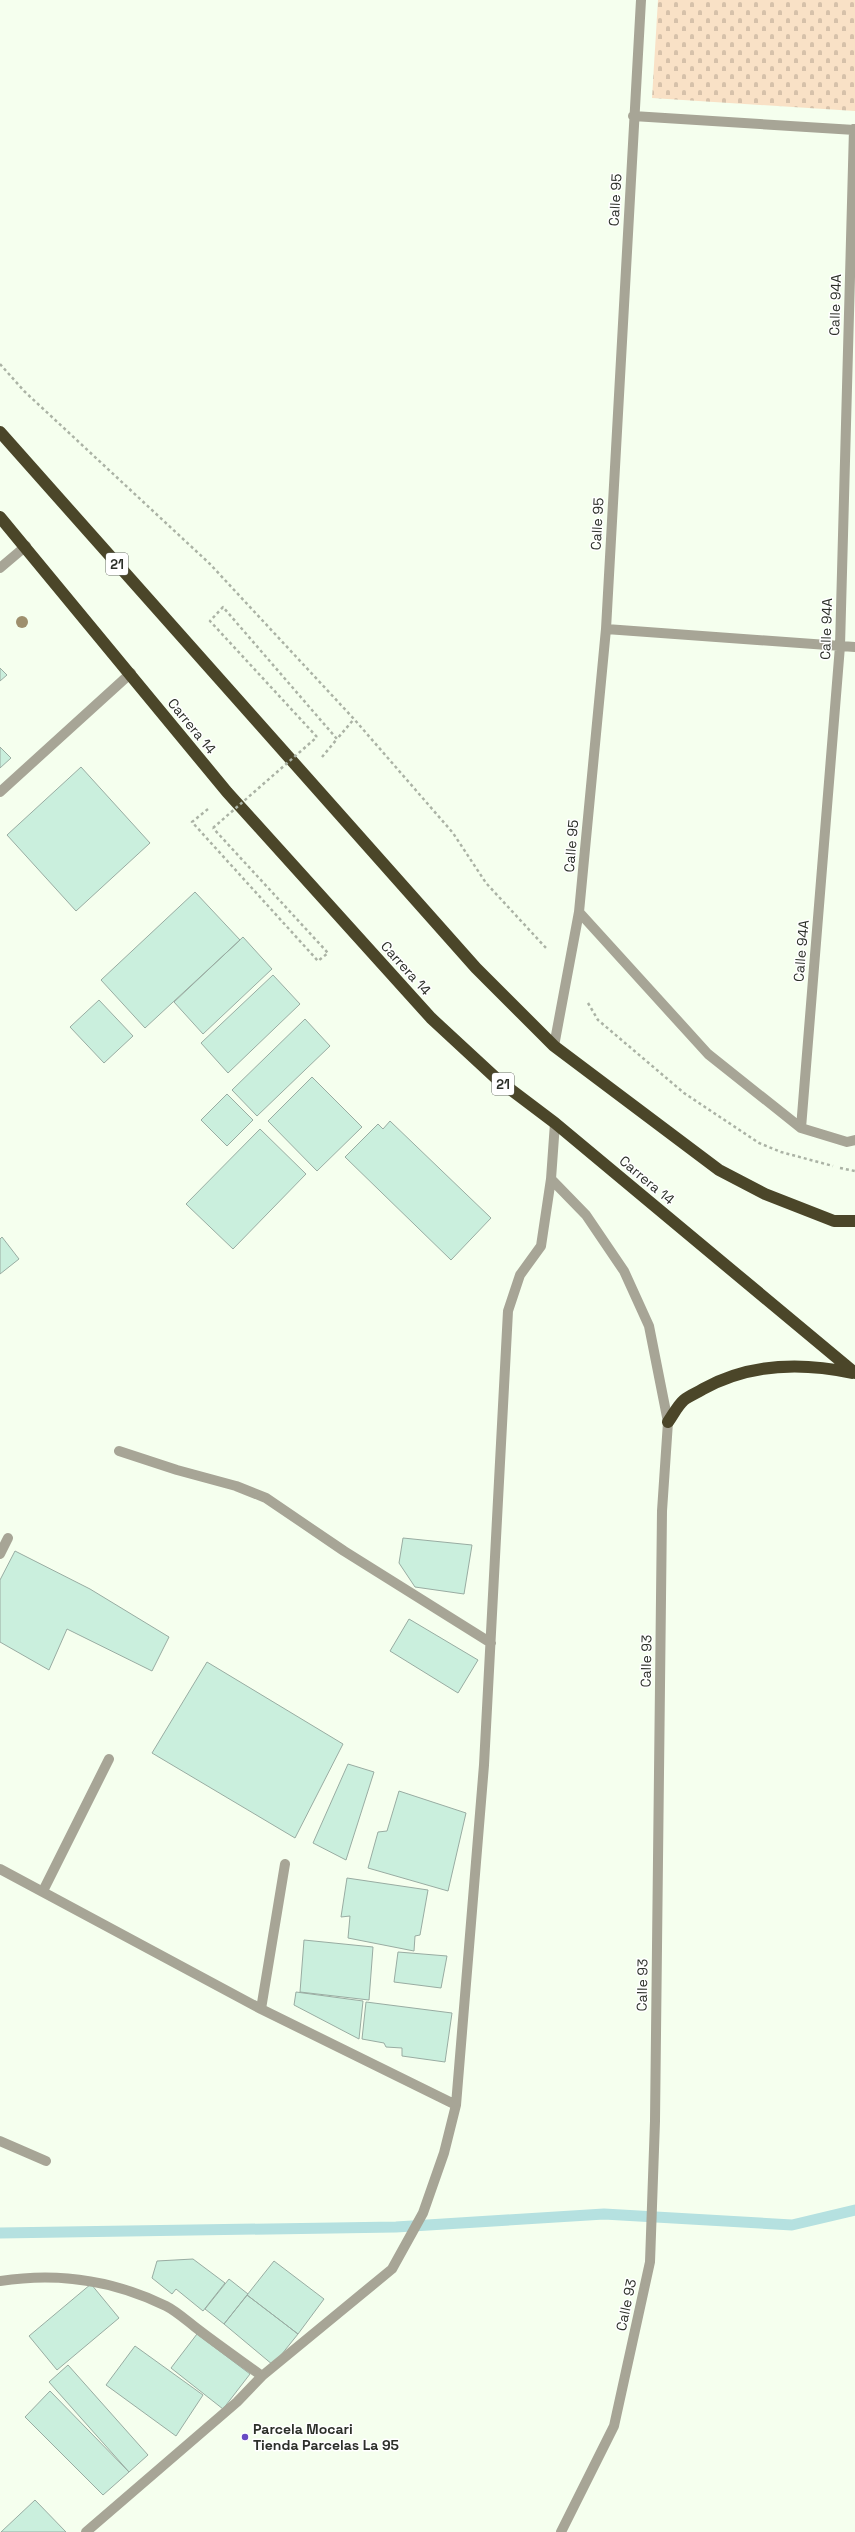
<svg xmlns="http://www.w3.org/2000/svg" width="855" height="2532" font-family="'Space Grotesk',sans-serif">
<style>
.cemetery{fill:url(#cemetery-stones)}
.lines{fill:none;stroke-linecap:round;stroke-linejoin:round}
.stream{stroke:#b5e1e0;stroke-width:11}
.building{fill:#caefdd;stroke:#99aca2}
.path{stroke:#abb3a5;stroke-width:2.5;stroke-dasharray:3 3;stroke-linecap:butt}
.minor{stroke:#a7a596;stroke-width:10}
.highway{stroke:#4b4629;stroke-width:12}
.path-bridge{stroke:#abb3a5;stroke-width:2.5;stroke-dasharray:3 3;stroke-linecap:butt}
.tree{fill:#9e8f6d}
.poi-dot{fill:#674ac3;stroke:#fff;stroke-width:1.5}
.labels{text-anchor:middle;dominant-baseline:central;stroke-width:3;stroke-linejoin:round;paint-order:stroke}
.shield{fill:#fff;stroke:#6b6e69;stroke-width:1}
.shield-label{font-size:13px;font-weight:bold;fill:#2c3029}
.street-label{font-size:14px;fill:#2c3029;stroke:#fff}
.poi-label{font-size:14px;font-weight:bold;fill:#2c3029;stroke:#fff;text-anchor:start}
</style>
<defs>
<pattern id="cemetery-stones" width="16" height="16" patternUnits="userSpaceOnUse"><rect width="16" height="16" fill="#f9e1c6"/><path d="M2 7V4a2 2 0 0 1 4 0v3zM10 15v-3a2 2 0 0 1 4 0v3z" fill="#d6c1aa"/></pattern>
</defs>
<rect width="100%" height="100%" fill="#f5ffee"/>
<path class="cemetery" d="M658,0H855V111L652,98Z"/>
<g class="lines">
<path class="stream" d="M0,2233L396,2227L604,2214L792,2225L855,2210"/>
</g>
<path class="building" d="M0,668L7,675L0,681Z
M0,747L11,758L0,768Z
M81,767L150,843L76,911L7,835Z
M195,892L240,940L145,1028L101,980Z
M243,937L272,969L203,1034L174,1002Z
M273,975L300,1004L228,1073L201,1043Z
M99,1000L133,1036L104,1063L70,1027Z
M305,1019L330,1046L257,1116L232,1090Z
M312,1077L362,1127L317,1171L268,1121Z
M227,1094L253,1120L227,1146L201,1120Z
M390,1121L491,1218L451,1260L345,1157L378,1124L383,1129Z
M260,1129L306,1174L233,1249L186,1204Z
M2,1237L19,1259L0,1274V1239Z
M403,1538L472,1545L464,1594L415,1587L399,1563Z
M15,1551L90,1589L169,1637L152,1671L67,1629L49,1670L0,1642V1580Z
M409,1619L478,1660L458,1693L390,1651Z
M207,1662L343,1744L295,1838L152,1753Z
M348,1764L374,1772L346,1860L313,1843Z
M399,1791L466,1813L448,1891L368,1868L378,1832L387,1831Z
M347,1878L428,1890L420,1935L415,1936L414,1951L348,1938L350,1916L341,1917Z
M304,1940L373,1947L369,2000L300,1992Z
M398,1952L447,1956L441,1988L394,1982Z
M296,1992L363,2001L359,2039L294,2005Z
M366,2002L452,2013L445,2062L402,2056V2048L386,2047L384,2043L362,2039Z
M193,2259L225,2283L203,2311L176,2289L172,2294L152,2278L157,2261Z
M274,2261L324,2299L298,2334L247,2295Z
M229,2279L248,2294L224,2324L205,2309Z
M91,2284L119,2318L57,2370L29,2336Z
M247,2295L298,2334L273,2365L224,2324Z
M197,2334L250,2374L223,2409L171,2368Z
M135,2346L203,2395L176,2436L106,2385Z
M68,2365L148,2455L129,2472L49,2382Z
M50,2391L129,2472L103,2495L25,2417Z
M35,2500L66,2532H1Z"/>
<g class="lines">
<path class="path" d="M0,364L24,391L210,564L354,719L453,833L486,883L546,948
M317,737L210,621L223,607L337,739L354,719
M322,757L337,739
M208,809L192,822L318,961L328,953L213,828
M588,1003L598,1020L684,1093L759,1143L781,1152L833,1166
M840,1168L855,1171"/>
<path class="minor" d="M633,116L855,130
M0,568L26,546
M606,629L855,647
M0,792L131,673
M579,912L708,1054L801,1128L847,1142L855,1140
M554,1046L579,912L606,629L641,0
M801,1128L840,646L854,129
M551,1179L586,1215L624,1271L649,1326L668,1422L662,1511L655,2121L650,2262L614,2426L561,2532
M119,1451L177,1470L236,1486L266,1498L344,1551L491,1643
M0,1554L8,1538
M0,1869L261,2009L456,2105
M43,1891L109,1759
M261,2009L285,1864
M0,2141L46,2161
M0,2281C57,2272 113,2280 166,2306C176,2311 186,2320 195,2327C217,2344 240,2360 262,2376
M86,2532L237,2402L262,2376L392,2269L423,2213L444,2153L456,2105L484,1765L508,1311L520,1275L541,1246L551,1179L555,1123"/>
<path class="highway" d="M0,432L476,968L554,1046L719,1170L765,1194L834,1221H855
M0,517L227,792L431,1018L498,1080L555,1123L855,1373
M668,1422C673,1415 678,1405 684,1400C690,1395 697,1393 703,1389C750,1363 801,1362 852,1373"/>
<path class="path-bridge" d="M213,828L317,737"/>
</g>
<circle class="tree" cx="22" cy="622" r="6"/>
<circle class="poi-dot" cx="245" cy="2437" r="4"/>
<g class="labels">
<g class="shield">
<rect x="106" y="553" width="22" height="22" rx="3"/>
<rect x="492" y="1073" width="22" height="22" rx="3"/>
</g>
<g class="shield-label">
<text x="117" y="564">21</text>
<text x="503" y="1084">21</text>
</g>
<g class="street-label">
<text transform="translate(615 200) rotate(-87)">Calle 95</text>
<text transform="translate(835 305) rotate(-88)">Calle 94A</text>
<text transform="translate(597 524) rotate(-87)">Calle 95</text>
<text transform="translate(826 629) rotate(-88)">Calle 94A</text>
<text transform="translate(192 726) rotate(51)">Carrera 14</text>
<text transform="translate(571 846) rotate(-85)">Calle 95</text>
<text transform="translate(801 951) rotate(-85)">Calle 94A</text>
<text transform="translate(406 968) rotate(48)">Carrera 14</text>
<text transform="translate(647 1180) rotate(40)">Carrera 14</text>
<text transform="translate(646 1661) rotate(-89)">Calle 93</text>
<text transform="translate(642 1985) rotate(-89)">Calle 93</text>
<text transform="translate(626 2305) rotate(-78)">Calle 93</text>
</g>
<g class="poi-label">
<text x="253" y="2429">Parcela Mocari<tspan x="253" dy="16">Tienda Parcelas La 95</tspan></text>
</g>
</g>
</svg>
